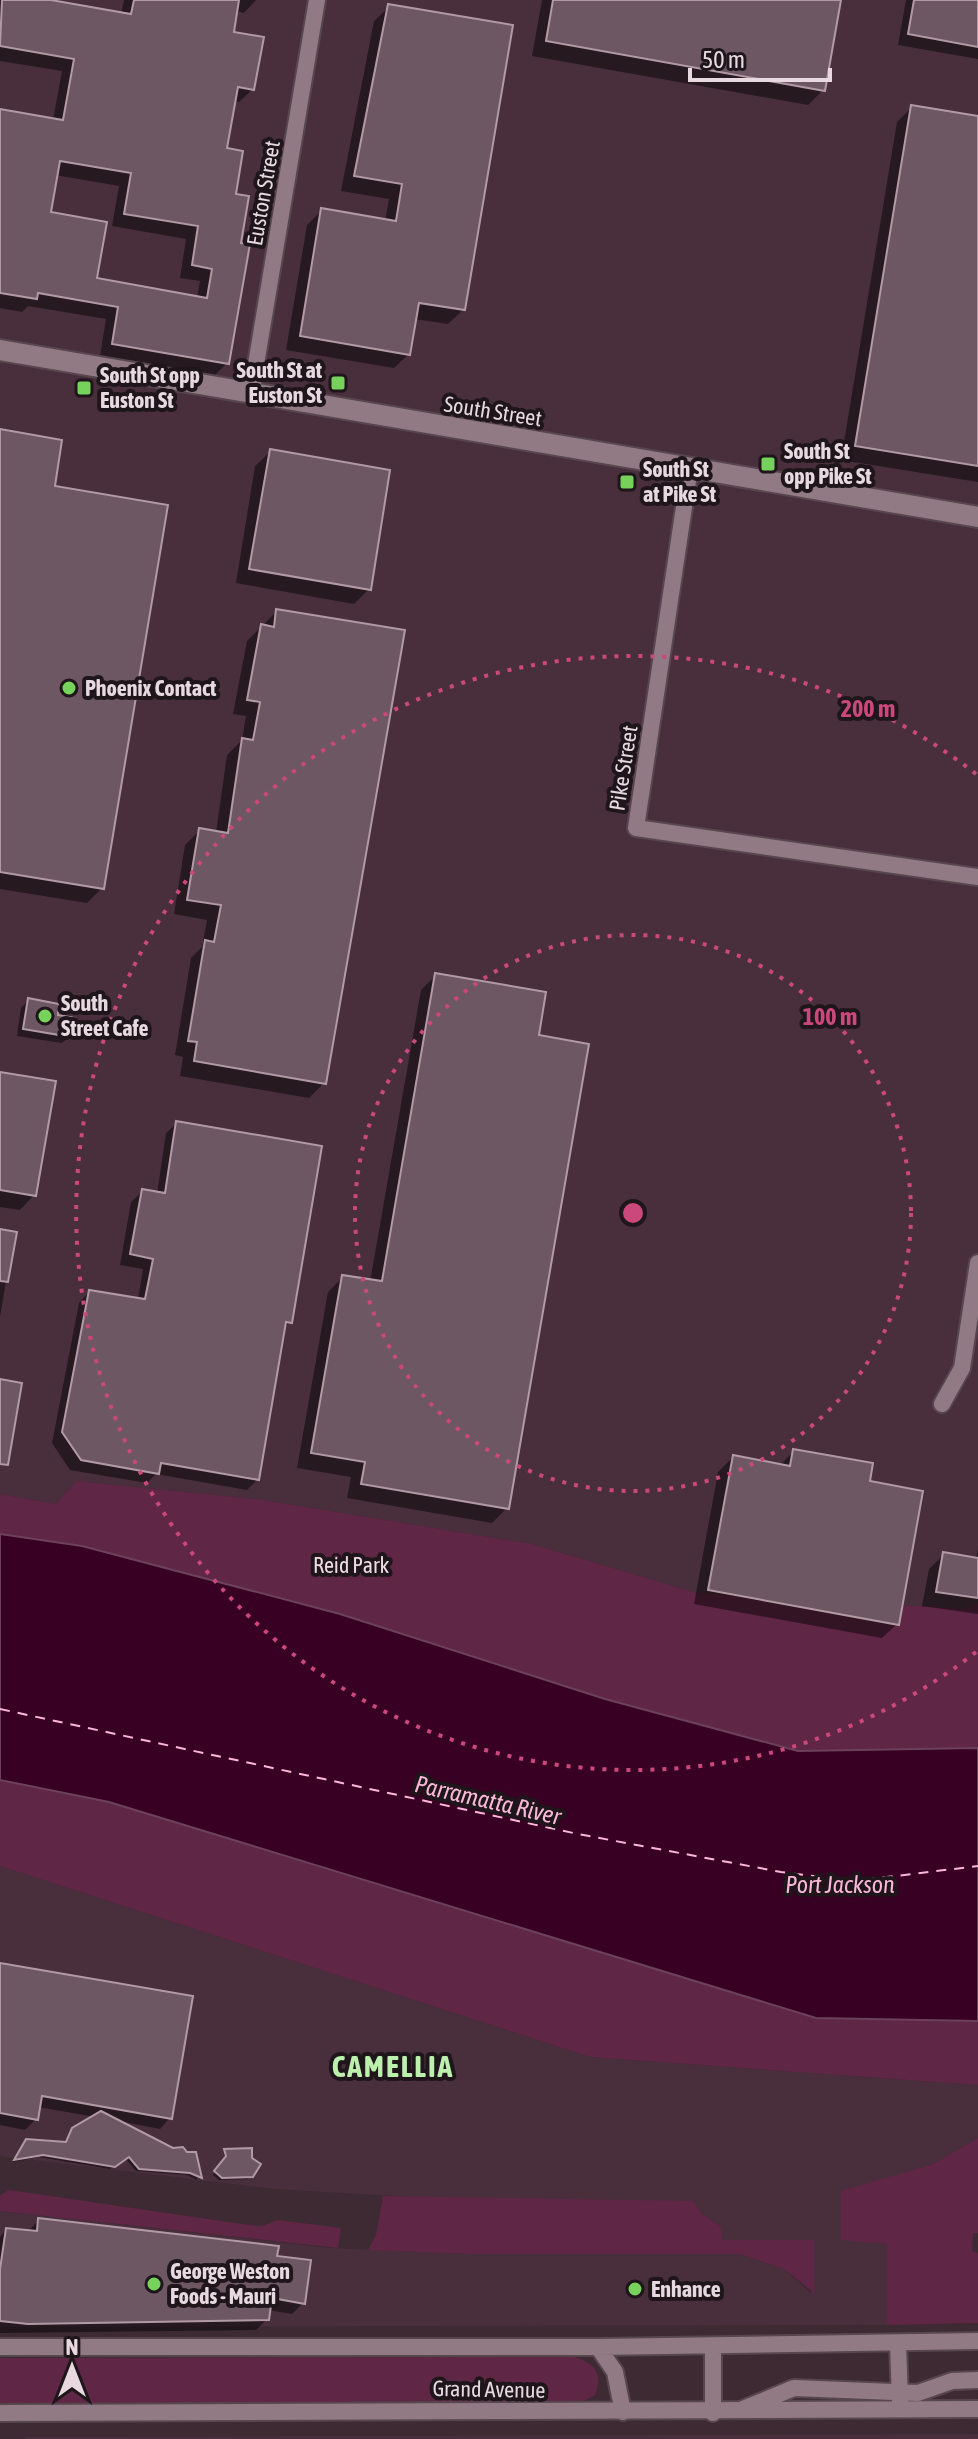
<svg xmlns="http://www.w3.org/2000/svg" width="978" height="2439" font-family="'Asap Condensed',sans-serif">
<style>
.built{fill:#492f3c}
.green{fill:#602645}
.water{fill:#380022;stroke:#6c415b;stroke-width:2}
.shadow{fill:#0007;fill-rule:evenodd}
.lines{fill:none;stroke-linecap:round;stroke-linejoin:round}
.ferry{stroke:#fcb7d8;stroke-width:2;stroke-dasharray:10 8;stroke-linecap:butt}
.building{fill:#6d5762;stroke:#b29aa5;stroke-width:2;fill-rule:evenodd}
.minor-casing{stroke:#57464e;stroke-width:20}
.tertiary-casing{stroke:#57464e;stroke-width:24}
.minor{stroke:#917a84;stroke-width:16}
.tertiary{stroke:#917a84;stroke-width:20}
.ring{fill:none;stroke:#cb487c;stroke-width:4;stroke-dasharray:4 8}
.poi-dot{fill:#76d25a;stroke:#1e161a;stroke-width:3}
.labels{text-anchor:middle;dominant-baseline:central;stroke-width:8;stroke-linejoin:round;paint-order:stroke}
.street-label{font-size:22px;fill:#e7d9df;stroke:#1e161a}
.poi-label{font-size:22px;font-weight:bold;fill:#e7d9df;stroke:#1e161a;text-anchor:start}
.park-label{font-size:22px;fill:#f2dae4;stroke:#1e161a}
.water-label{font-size:24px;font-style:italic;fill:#fcb7d8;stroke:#1e161a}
.district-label{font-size:30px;font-weight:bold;letter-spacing:2px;fill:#bdf0af;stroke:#1e161a}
.centre{fill:#cb487c;stroke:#1e161a;stroke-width:4}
.ring-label{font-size:24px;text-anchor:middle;font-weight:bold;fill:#cb487c;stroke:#1e161a;stroke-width:8;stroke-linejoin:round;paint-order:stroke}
</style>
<rect width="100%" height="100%" fill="#3d2a33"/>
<path class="built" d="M0,0H978V1603L964,1609L697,1593L532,1544L263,1500L76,1481L56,1504L0,1494Z
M0,1866L590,2057L978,2085V2138L933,2164L841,2192L862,2240L887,2244V2325L0,2327V2211L330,2248L470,2254H739L784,2269L811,2293L814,2241L721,2240V2227L702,2214L274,2189L0,2156Z
M978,2434V2439H26V2437Z"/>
<path class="green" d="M76,1481L263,1500L532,1544L697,1593L964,1609L978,1603V1748L798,1752L605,1699L340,1614L82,1546L0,1534V1494L56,1504Z
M0,1780L109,1802L816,2018L978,2021V2085L590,2057L0,1866Z
M978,2138V2233H973L972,2251L978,2253V2323L887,2325V2244L841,2240V2191L933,2164Z
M9,2190L249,2225L263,2226L277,2220L341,2228L338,2248L0,2211V2195Z
M383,2196L693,2201L702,2214L721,2227L722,2240H814V2293L784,2269L739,2254H470L368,2250L376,2235Z
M575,2357C596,2364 603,2374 595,2395L584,2401L0,2405V2358Z"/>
<path class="water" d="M0,1534L82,1546L340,1614L605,1699L798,1751L978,1748V2021L816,2018L109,1802L0,1780Z"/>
<path class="shadow" d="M0,0H39L121,14L124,0H256L244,13L236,11L232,34L253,89L239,102L234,101L225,150L239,244L227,363L214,376L100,356L106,319L28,306L22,312L0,308V111L53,120L62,71L0,61ZM55,175L119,186L112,226L186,239L180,278L200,281L197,298L94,280L48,213Z
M542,0H839L823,90L808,105L532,56Z
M906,0H978V59L898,45Z
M389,7L463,310L448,324L414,319L409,354L394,368L286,350L307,225L322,210L385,221L389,199L341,191L374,21Z
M912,107L978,118V482L841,460L897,122Z
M0,431L52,488L102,888L87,903L0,889Z
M270,452L369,589L354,604L236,583L255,466Z
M277,611L324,1083L309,1098L180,1076L183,1057L175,1055L191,958L202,947L207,920L174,914L185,845L200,830L216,833L227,755L242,740L246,716L233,714L247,641Z
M436,975L536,1037L507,1508L492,1523L347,1498L351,1477L297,1468L328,1292L343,1277L370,1282L421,990Z
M29,1000L55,1016L70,1036L62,1043L17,1036L21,1008Z
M0,1074L34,1195L20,1210L0,1207Z
M177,1123L290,1322L282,1330L258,1479L247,1490L156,1474L147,1483L70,1470L52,1443L79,1303L89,1292L138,1300L143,1269L120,1265L131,1202L142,1192L157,1194L166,1133Z
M0,1231L14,1234L0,1317Z
M794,1451L867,1482L897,1624L882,1638L694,1604L718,1472L733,1457L779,1466Z
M978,1549V1614L922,1606L929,1569L944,1554L976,1559Z
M0,1965L170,2118L160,2129L119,2121L172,2150L194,2154L197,2180L187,2175L136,2171L125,2158L110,2169L39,2157L13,2162L23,2144H65L73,2130L95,2117L38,2107L36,2119L25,2130L0,2125Z
M225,2151L252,2176L248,2179L219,2180L213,2175L224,2161Z
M39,2220L275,2257L303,2303L292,2314L268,2310L267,2319L256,2330L0,2333V2237L6,2230L27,2232Z"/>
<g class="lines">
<path class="ferry" d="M0,1709L578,1834L781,1872L830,1878H879L978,1866"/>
</g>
<path class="building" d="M2,0H51L131,14L134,0H239L234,32L264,37L254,90L238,87L227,148L243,151L236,194L249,196L241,243L250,244L229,364L112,344L118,307L38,293L37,299L0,293V109L63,120L74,59L0,46ZM60,161L131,173L124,214L198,226L192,265L212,269L207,298L97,278L107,222L51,212Z
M553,0H841L825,91L546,41Z
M914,0H978V47L908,34Z
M388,4L513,25L465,310L419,303L410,355L300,336L321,208L396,221L402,184L354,176Z
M911,105L978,116V466L855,446Z
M0,429L62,440L55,486L168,505L104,889L0,872Z
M270,449L390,470L371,590L249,569Z
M276,609L405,630L326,1084L194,1061L197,1042L188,1041L205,940L214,942L221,905L187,900L199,828L228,833L242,738L253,740L260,702L247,700L261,624L274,627Z
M435,973L546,992L539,1035L589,1044L509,1509L361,1484L365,1462L311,1453L342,1275L382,1281Z
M28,998L59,1004L58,1015L75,1018L71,1037L23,1029Z
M0,1072L56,1081L36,1196L0,1190Z
M176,1121L322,1146L292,1323L286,1322L259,1480L161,1463L159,1474L81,1460L62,1432L89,1290L145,1299L153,1259L130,1254L142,1189L165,1193Z
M0,1229L17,1232L8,1282L0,1281Z
M0,1379L22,1383L8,1465L0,1464Z
M793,1449L873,1463L870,1481L923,1491L899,1625L708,1590L733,1455L790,1466Z
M943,1552L978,1558V1598L936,1592Z
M0,1963L193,1996L172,2119L42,2096L38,2120L0,2113Z
M101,2111L173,2148L183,2147L187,2152H196L202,2178L190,2173L139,2169L129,2157L115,2167L43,2155L14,2160L26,2139L66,2142L72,2128Z
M252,2148V2158L261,2164L253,2177L222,2178L214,2171L226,2156L224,2149Z
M38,2218L279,2246L277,2256L311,2260L305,2304L272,2298L269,2320L28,2324L0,2321V2269L6,2228L37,2231Z"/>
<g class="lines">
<defs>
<path id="minor" d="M251,394L317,0
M690,467L636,828L978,877
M942,1404L962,1368L978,1263
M898,2343L900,2401
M713,2346V2413
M0,2347H598L978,2341
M598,2347L615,2372L623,2412
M743,2409L794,2388L918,2393L952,2381L978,2380
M0,2413C326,2409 652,2413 978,2409"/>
<path id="tertiary" d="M0,350L978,517"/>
</defs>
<use href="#minor" class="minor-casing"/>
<use href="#tertiary" class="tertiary-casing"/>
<use href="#minor" class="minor"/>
<use href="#tertiary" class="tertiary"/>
</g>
<g class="ring">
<circle cx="633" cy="1213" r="278"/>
<path d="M976 1652A557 557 0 1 1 976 774"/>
</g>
<g class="poi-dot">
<rect x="330" y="375" width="16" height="16" rx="4"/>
<rect x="76" y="380" width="16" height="16" rx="4"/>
<rect x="760" y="456" width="16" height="16" rx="4"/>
<rect x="619" y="474" width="16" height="16" rx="4"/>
<circle cx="69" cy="688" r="8"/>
<circle cx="45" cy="1016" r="8"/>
<circle cx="154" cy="2284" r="8"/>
<circle cx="635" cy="2289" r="8"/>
</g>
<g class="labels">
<g class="street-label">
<text transform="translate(263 193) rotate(-80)">Euston Street</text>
<text transform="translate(493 411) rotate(9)">South Street</text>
<text transform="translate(623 768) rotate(-81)">Pike Street</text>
<text transform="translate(489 2389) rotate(1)">Grand Avenue</text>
</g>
<g class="poi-label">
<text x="322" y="370" text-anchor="end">South St at<tspan x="322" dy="25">Euston St</tspan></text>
<text x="100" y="375">South St opp<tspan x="100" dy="25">Euston St</tspan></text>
<text x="784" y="451">South St<tspan x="784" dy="25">opp Pike St</tspan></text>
<text x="643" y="469">South St<tspan x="643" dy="25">at Pike St</tspan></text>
<text x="85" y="688">Phoenix Contact</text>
<text x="61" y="1003">South<tspan x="61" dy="25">Street Cafe</tspan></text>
<text x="170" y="2271">George Weston<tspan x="170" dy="25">Foods - Mauri</tspan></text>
<text x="651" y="2289">Enhance</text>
</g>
<g class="park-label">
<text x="351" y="1565">Reid Park</text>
</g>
<g class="water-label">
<text transform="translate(488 1800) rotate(13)">Parramatta River</text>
<text x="840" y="1884">Port Jackson</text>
</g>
<g class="district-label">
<text x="393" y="2066">CAMELLIA</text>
</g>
</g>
<circle cx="633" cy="1213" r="12" class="centre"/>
<g class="ring-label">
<text x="868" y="717">200 m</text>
<text x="830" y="1025">100 m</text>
</g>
<g transform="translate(72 2367)" stroke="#1e161a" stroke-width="6" paint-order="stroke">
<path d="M0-6L14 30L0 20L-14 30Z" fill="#e7d9df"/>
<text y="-12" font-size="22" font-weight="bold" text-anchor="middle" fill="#e7d9df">N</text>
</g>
<path d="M690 68v12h140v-12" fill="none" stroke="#e7d9df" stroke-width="4"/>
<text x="702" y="68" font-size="24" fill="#e7d9df" stroke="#1e161a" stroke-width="6" paint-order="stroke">50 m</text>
</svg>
